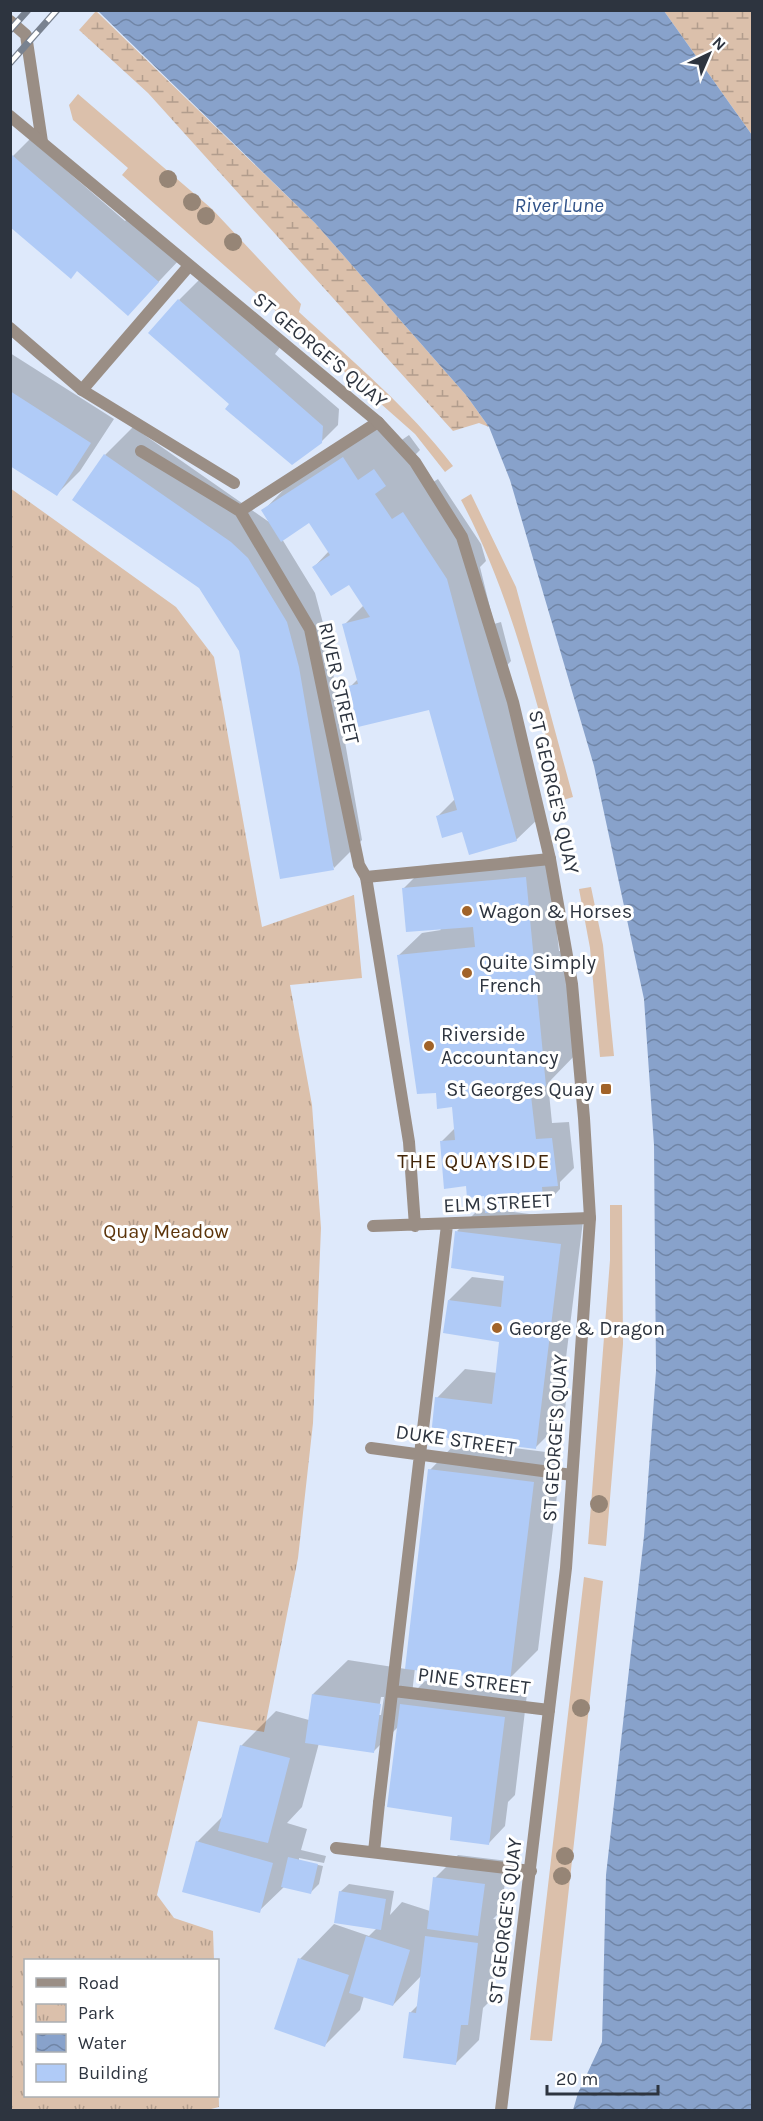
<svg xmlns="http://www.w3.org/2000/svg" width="763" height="2121" font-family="Karla,sans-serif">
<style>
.grass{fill:#dbc0ab}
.wetland{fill:url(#wetland-marsh)}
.park{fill:url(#park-tufts)}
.water{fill:url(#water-waves)}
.shadow{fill:#0003;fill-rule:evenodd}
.building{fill:#b0cbf7}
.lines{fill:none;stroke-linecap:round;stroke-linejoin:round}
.service{stroke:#9a8e85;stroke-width:12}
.minor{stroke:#9a8e85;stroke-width:12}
.tertiary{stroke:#9a8e85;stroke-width:12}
.rail-casing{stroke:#798290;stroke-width:7}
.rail{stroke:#fff;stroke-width:4.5;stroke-dasharray:14;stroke-linecap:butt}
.tree{fill:#968576}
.poi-dot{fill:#a16329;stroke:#fff;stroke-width:2}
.labels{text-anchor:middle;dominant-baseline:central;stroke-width:6;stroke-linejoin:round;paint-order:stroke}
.street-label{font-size:20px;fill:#2d343f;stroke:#fff}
.poi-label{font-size:20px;fill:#2d343f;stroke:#fff;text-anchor:start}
.park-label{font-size:20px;fill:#5c340a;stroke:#fff}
.water-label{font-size:21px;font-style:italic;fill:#315389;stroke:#fff}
.neighbourhood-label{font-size:21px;letter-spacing:1.5px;fill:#422508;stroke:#fff}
</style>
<defs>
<pattern id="wetland-marsh" width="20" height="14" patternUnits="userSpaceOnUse" patternTransform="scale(1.5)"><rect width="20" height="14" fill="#dbc0ab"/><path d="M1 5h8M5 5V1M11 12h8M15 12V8" fill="none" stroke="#b29d8d"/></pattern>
<pattern id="park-tufts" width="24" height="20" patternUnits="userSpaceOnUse" patternTransform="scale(1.5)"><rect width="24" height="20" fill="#dbc0ab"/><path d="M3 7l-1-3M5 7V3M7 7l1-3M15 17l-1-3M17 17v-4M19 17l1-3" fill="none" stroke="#b29d8d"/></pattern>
<pattern id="water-waves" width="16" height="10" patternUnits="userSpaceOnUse" patternTransform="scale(1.5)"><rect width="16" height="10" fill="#88a2cb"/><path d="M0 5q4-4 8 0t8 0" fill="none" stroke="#7085a6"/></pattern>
</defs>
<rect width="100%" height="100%" fill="#dee9fb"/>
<path class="grass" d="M78,94L212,209L301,304L299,312C352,361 409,408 453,466L445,472L415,434L122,175L128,168L73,120L69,105Z
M471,494L516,587L573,797L563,800C535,698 511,594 461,500Z
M591,887L603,945L614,1056L600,1057L590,948L579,889Z
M610,1205H622L623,1344L606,1546L588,1544L610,1260Z
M584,1577L603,1581L552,2041L530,2040Z"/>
<path class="wetland" d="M96,11L315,223L466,395L489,427L479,423L453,431L148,93L79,30Z
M664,11H752V135Z"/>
<path class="park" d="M10,488L176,607L214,657L262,927L354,895L362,978L290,985L312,1105L321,1228L313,1423L298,1558L264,1732L198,1721L157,1895L174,1918L213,1931L214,1960H26V2096H218V2062L219,2107L207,2110H11Z"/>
<path class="water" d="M98,11H664L752,135V2110H573L578,2093L602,2042L606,1875L644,1536L656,1371L654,1145L644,999L594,766L510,480L489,427L466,395L315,223Z"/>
<path class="shadow" d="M30,139L125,221L132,215L181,258L128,314L78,270L10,225V159Z
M202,277L281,346L275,354L339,409L338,425L321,442L236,399L179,300Z
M10,353L114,419L80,471L57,494L10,464Z
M378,423L393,446L409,435L420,450L410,460L427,486L438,479L481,544L486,561L480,567L494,624L501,622L511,661L500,673L540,817L516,840L463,831L438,816L455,799L430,710L350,687L358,679L344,625L364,605L349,582L314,567L329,551L309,521L282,539L315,593L327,638L362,840L334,868L241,650L201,587L105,455L133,427L269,522L263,511L297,476Z
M549,855L559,951L571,950L580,1050L548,1083L552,1123L569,1122L574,1168L560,1182V1189L544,1206L506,1211L583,1221L563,1382H568L564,1419L535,1448L437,1398L465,1369L497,1373L501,1340L449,1300L472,1277L505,1281L506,1275L457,1231L480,1208L487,1209L485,1195L468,1185L441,1142L456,1127L453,1105L437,1091L419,1093L398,956L422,933L441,930L404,888L427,865Z
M458,1441L562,1454L538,1650L509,1679L415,1668L412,1694L425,1681L527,1694L515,1795L508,1802L505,1826L489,1843L454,1817L399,1726L373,1752L319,1743L302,1807L287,1823L307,1829L301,1850L326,1856L324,1863L299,1858V1861L323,1866L319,1884L311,1892L285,1886L259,1911L197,1842L224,1815L241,1746L276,1711L309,1720L313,1694L348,1660L406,1669L430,1470ZM381,1697H384L381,1715H378Z
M458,1855L508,1861L501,1911L493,1919L501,1920L491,2000L483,2008L479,2040L456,2063L410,2013L418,2005L422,1975L393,2005L364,1996L360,2010L325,2045L300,1959L334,1924L369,1936L377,1928L340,1892L349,1884L394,1891L390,1915L402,1902L430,1911L435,1878Z"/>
<path class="building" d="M12,155L159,282L128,316L77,271L71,279L10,227Z
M178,299L323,426L322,443L292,465L225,409L229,404L148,333Z
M10,391L91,443L57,496L10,466Z
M104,454L231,542L248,558L287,622L299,667L334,870L280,879L239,651L199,588L72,500Z
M343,457L358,480L374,469L386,486L375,494L392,519L403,512L447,579L517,841L469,855L462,832L442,838L436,816L457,810L429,710L358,727L348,686L358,684L342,624L370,617L349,585L331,596L312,567L330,555L309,523L281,542L261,510Z
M526,877L546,1086L530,1087L536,1139L552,1138L558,1186L542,1187L544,1207L485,1213L484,1196L467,1198L466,1186L444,1189L440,1141L455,1140L452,1107L437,1109L436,1093L417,1094L397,955L475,947L473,927L406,932L402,888Z
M455,1231L561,1244L536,1449L431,1436L435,1397L492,1404L496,1370L499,1342L443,1333L448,1300L501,1307L504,1276L451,1268Z
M428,1469L534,1482L510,1681L405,1669Z
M312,1694L381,1704L374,1753L305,1743Z
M400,1704L505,1717L489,1845L450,1840L452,1817L387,1807Z
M240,1745L290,1758L268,1843L218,1831Z
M196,1841L273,1863L260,1913L182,1892Z
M288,1857L318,1864L311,1894L281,1887Z
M433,1877L485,1884L478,1936L427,1929Z
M339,1891L386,1899L381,1930L334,1923Z
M366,1936L410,1950L393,2006L349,1993Z
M425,1936L478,1943L468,2025H461L456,2065L403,2058L409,2012L416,2013Z
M298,1958L349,1975L325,2047L274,2029Z"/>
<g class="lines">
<path class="service" d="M10,21L26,35L42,142
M82,390L234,483
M366,877L409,1142L415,1226
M373,1226L590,1218
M371,1448L572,1475
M394,1691L549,1710
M379,1803L447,1225"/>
<path class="minor" d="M10,328L82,390L188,267
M141,451L240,511L310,629L359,865L366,877L550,859
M240,511L378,422
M336,1848L531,1871
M374,1852L379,1803"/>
<path class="tertiary" d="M10,116L378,422L415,462L462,537L513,702L550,859L572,984L584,1118L590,1218L566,1568L501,2110"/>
<defs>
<path id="rail" d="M10,30L28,10
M10,63L57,10"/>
</defs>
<use href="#rail" class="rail-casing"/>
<use href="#rail" class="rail"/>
</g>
<g class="tree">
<circle cx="168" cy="179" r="9"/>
<circle cx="192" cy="202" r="9"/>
<circle cx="206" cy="216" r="9"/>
<circle cx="233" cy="242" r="9"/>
<circle cx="599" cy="1504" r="9"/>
<circle cx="581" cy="1708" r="9"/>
<circle cx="565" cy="1856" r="9"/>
<circle cx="562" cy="1876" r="9"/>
</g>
<g class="poi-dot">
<circle cx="467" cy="911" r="6"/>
<circle cx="467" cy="973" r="6"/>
<circle cx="429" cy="1046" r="6"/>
<rect x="600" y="1083" width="12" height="12" rx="3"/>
<circle cx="497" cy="1328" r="6"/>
</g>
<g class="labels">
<g class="street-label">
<text transform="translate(320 350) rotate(40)">ST GEORGE'S QUAY</text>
<text transform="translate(339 683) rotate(77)">RIVER STREET</text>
<text transform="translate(554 792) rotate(77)">ST GEORGE'S QUAY</text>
<text transform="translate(498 1203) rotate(-3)">ELM STREET</text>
<text transform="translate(555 1438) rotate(-86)">ST GEORGE'S QUAY</text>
<text transform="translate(456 1440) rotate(8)">DUKE STREET</text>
<text transform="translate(474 1681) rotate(7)">PINE STREET</text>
<text transform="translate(505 1921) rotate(-83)">ST GEORGE'S QUAY</text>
</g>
<g class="poi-label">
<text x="479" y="911">Wagon &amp; Horses</text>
<text x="479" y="962">Quite Simply<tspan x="479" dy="23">French</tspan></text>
<text x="441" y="1034">Riverside<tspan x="441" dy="23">Accountancy</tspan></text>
<text x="594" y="1089" text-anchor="end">St Georges Quay</text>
<text x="509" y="1328">George &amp; Dragon</text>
</g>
<g class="park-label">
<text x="166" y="1231">Quay Meadow</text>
</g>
<g class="water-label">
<text x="559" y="205">River Lune</text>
</g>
<g class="neighbourhood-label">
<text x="474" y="1161">THE QUAYSIDE</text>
</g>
</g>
<rect width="763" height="2121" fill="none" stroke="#2d343f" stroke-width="24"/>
<rect x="24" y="1959" width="195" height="138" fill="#ffffff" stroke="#abaeb2" stroke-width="1.5"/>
<rect x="36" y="1978" width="30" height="9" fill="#9a8e85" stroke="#abaeb2" stroke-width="1.5"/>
<text x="78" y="1989" font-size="18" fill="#2d343f">Road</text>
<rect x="36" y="2004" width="30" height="18" fill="url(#park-tufts)" stroke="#abaeb2" stroke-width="1.5"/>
<text x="78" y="2019" font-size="18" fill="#2d343f">Park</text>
<rect x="36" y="2034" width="30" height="18" fill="url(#water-waves)" stroke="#abaeb2" stroke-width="1.5"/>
<text x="78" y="2049" font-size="18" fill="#2d343f">Water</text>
<rect x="36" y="2064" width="30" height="18" fill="#b0cbf7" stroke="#abaeb2" stroke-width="1.5"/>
<text x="78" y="2079" font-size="18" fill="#2d343f">Building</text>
<g transform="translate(709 54) rotate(44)" stroke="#ffffff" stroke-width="4.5" paint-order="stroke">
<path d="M0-4.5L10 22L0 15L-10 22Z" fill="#2d343f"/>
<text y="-9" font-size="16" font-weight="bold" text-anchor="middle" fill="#2d343f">N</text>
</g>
<path d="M547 2085v9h111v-9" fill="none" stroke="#2d343f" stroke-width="3"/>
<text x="556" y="2085" font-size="18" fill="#2d343f" stroke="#ffffff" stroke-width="4.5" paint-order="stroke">20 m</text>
</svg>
